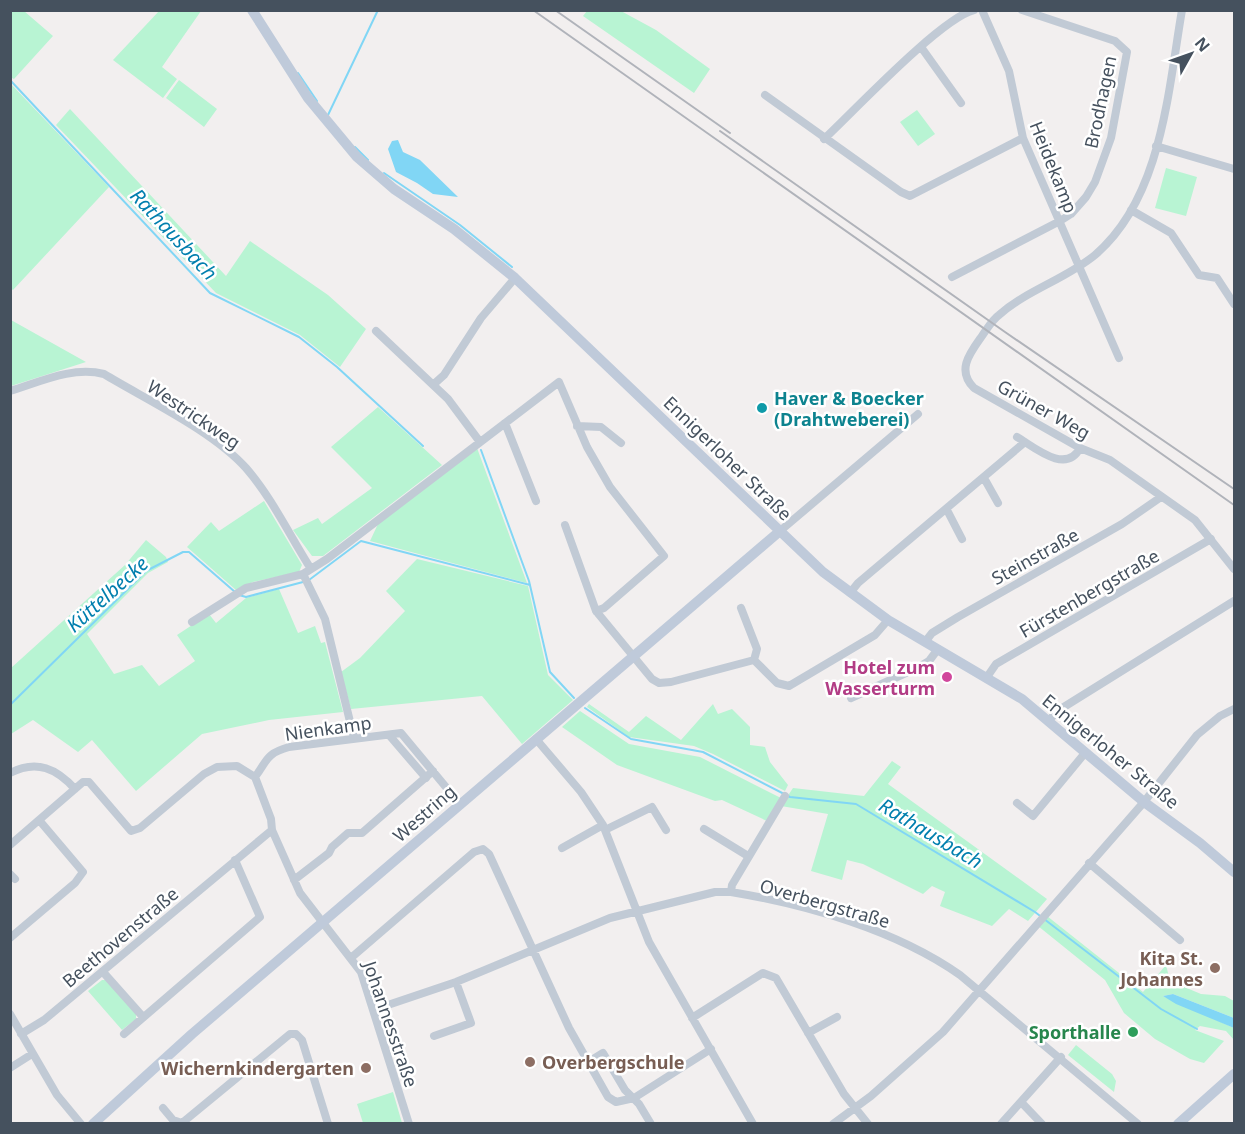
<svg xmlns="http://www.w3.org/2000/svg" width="1245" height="1134" font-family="'Noto Sans',sans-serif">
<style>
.green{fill:#b8f4d3}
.water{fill:#81d6f5}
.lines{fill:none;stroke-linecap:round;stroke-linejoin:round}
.stream{stroke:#81d6f5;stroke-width:2}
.street{stroke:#c1cad5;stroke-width:8}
.secondary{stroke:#bfcada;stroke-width:10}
.rail{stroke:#b0b3ba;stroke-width:2}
.culture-dot{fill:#0f9aa8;stroke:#fff;stroke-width:2}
.hotel-dot{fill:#d1479c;stroke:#fff;stroke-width:2}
.education-dot{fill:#8d6e63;stroke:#fff;stroke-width:2}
.leisure-dot{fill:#2e9e5b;stroke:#fff;stroke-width:2}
.labels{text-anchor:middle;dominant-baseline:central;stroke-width:5;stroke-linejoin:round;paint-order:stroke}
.street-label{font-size:18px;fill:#45515e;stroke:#fff}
.culture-label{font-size:18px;font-weight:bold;fill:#0d838f;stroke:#fff;text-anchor:start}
.hotel-label{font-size:18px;font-weight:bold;fill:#b23c85;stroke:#fff;text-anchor:end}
.education-label{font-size:18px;font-weight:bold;fill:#785e54;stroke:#fff;text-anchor:end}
.leisure-label{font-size:18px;font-weight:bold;fill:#27864d;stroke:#fff;text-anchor:end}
.water-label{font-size:20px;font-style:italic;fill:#017fae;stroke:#fff}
</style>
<rect width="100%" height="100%" fill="#f2efef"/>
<path class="green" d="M11,10L24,11L53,36L14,79L10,77Z
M160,10L201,11L162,67L177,79L163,98L113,60Z
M587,11H621L656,30L710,69L694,93L583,16Z
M179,80L217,109L204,127L166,98Z
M10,83L109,187L13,290L10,288Z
M70,109L226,276L250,241L328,295L366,329L340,367L300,335L216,293L56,125Z
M917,110L935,134L918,146L900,122Z
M1166,168L1197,177L1186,216L1155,208Z
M11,320L86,362L11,386Z
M378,407L442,465L323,556H312L293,530L318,518L322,524L372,488L331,447Z
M477,448L527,583L370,541L378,524Z
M264,501L302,565L299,572L253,582L236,590L187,547L211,522L219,531Z
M146,540L166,557L168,562L148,573L87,634L114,674L142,665L159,686L195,661L177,635L209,614L216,623L246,598L279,589L298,633L315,626L321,643L325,642L343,712L269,720L202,734L136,791L92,740L78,752L33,720L11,734V668L125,565Z
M417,559L528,586L548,675L573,700L522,744L482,696L351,709L341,672L360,658L405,611L386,591Z
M589,704L629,732L646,716L681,740L713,704L718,714L732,709L750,727V745L765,747L770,762L788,785L785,791L713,754L694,746L629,737L587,707Z
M580,711L629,744L700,757L781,798L767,821L722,800L715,801L617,765L562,727Z
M892,761L901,767L888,784L1047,899L1028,921L1009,909L992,926L940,906L945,892L932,886L923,894L863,864L847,860L842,880L811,871L828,814L781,806L793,788L864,796Z
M1047,916L1143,992L1166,965L1170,981L1201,994L1225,996L1234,1001V1018L1173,994L1163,996L1234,1028V1040L1226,1031L1200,1026L1195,1030L1224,1041L1204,1063L1190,1059L1155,1039L1124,1013L1105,980L1038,926Z
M102,980H107L136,1014V1019L122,1030L88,991Z
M1076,1045L1112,1074L1116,1081L1114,1092L1068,1055Z
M393,1092L402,1123H363L357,1104Z"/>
<path class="water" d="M398,140L403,152L420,160L458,197L433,194L417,183L396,172L388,149L392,141Z
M1173,994L1234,1018V1028L1176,1004L1163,996Z"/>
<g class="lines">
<path class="stream" d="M298,73L317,101
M10,80L210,293L299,337L337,367L423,446
M328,115L378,10
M355,147L368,160
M384,173L460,225L512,267
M481,450L529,581L550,672L574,698
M309,580L361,541L530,585
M239,595L246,597L303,582
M10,705L146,571L183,552H189L235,592
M585,708L631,739L703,752L790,797L856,804L1035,912L1161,1009L1197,1029"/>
<path class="street" d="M982,10L1009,71L1023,138L1119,358
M1182,10C1168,91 1162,198 1095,255C1066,279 1027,290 999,315C992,320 987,329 982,336C970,353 956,370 974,388L1080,448L1110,460L1195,520L1234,569
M921,47L961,103
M765,95L901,192L910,196L1023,138
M824,139C853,112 941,18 974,10
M1156,146L1234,169
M1131,210L1171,233L1199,275L1217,278L1234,304
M952,277L1060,221L1071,214L1086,197L1095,182L1111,138L1127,52L1115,41L1022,10
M376,331L448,399L480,442
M434,384L444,375L481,318L515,278
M10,391C40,382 72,366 104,374C147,400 213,431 246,468C272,498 290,536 311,569
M505,423L536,501
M577,426L601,427L621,443
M1017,437C1034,447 1066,475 1080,448
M984,478L998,503
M947,510L962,539
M565,525L596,611L652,679L659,683L671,682L754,660
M780,531L918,414
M303,574L325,619L354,738
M850,593L858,583L1025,442
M741,608L757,649L754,660
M192,622L246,588L303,574L327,559L559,382L587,447L610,487L664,556L604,608L596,611
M925,642L932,633L958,617L1122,524L1161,497
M754,660L777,683L789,686L875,635L888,620
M987,677L996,664L1211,539
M851,698L919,667L929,661L938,649
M1048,721L1059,710L1234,601
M389,735L426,778
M536,739L581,792L603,825L649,942L753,1124
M10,773C37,759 57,769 75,789
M255,777C268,760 265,754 289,747L401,733L460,804
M1017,803L1033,816L1085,753
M704,829L748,856
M605,830L652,807L666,830
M10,845L83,782H89L131,831L140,828L204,774L217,767L237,766L255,777L271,819L272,830L300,893L361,972L409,1124
M562,848L603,825
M1089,863L1180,940
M10,874L15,879
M294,880L329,853L332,847L348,833H362L433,771
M731,892L732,885L785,796
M10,938L75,883L83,872L39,820
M352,957L474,852L483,849L489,854L569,1028L608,1097L616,1102L634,1098L711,1049
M103,972L143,1017
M373,1010L456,982L610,918L715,892H731C808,905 896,930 960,975L1138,1124
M10,1014L57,1095L81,1124
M692,1018L763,973L776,978L844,1094L868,1124
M808,1033L837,1017
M21,1034L44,1020L272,830
M124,1034L260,917L235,860
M434,1036L471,1023L456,982
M587,1063L603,1053L625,1090L639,1104L651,1124
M10,1068L32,1054
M1021,1102L1042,1124
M163,1108L173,1120L182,1123
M182,1123L290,1034H296L302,1040L328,1124
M833,1124L871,1096L943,1032L1144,802L1197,735L1220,716L1234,709
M1001,1124L1061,1057"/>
<path class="secondary" d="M252,10L308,98L357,157L394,189L454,229L515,278L823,572L888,620L1022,699L1144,802L1200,843L1234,872
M93,1124L192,1034L780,531
M1178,1124L1234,1074"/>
<path class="rail" d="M533,10L1234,505
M555,10L730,133
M720,131L1005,332L1234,489"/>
</g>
<circle class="culture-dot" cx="762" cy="408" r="6"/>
<circle class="hotel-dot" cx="947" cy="677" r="6"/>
<g class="education-dot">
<circle cx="1215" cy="968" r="6"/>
<circle cx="530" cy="1062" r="6"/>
<circle cx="366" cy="1068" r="6"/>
</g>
<circle class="leisure-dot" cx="1133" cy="1032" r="6"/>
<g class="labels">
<g class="street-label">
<text transform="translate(1100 102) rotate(-78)">Brodhagen</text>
<text transform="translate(1054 167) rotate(68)">Heidekamp</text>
<text transform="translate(1044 409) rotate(29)">Grüner Weg</text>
<text transform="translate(194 414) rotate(34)">Westrickweg</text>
<text transform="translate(728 458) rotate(44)">Ennigerloher Straße</text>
<text transform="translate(1035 556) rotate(-29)">Steinstraße</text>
<text transform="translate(1089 593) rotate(-30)">Fürstenbergstraße</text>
<text transform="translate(328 728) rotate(-8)">Nienkamp</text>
<text transform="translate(1111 751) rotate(39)">Ennigerloher Straße</text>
<text transform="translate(424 813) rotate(-41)">Westring</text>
<text transform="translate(825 903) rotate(16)">Overbergstraße</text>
<text transform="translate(120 937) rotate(-40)">Beethovenstraße</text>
<text transform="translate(391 1024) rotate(71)">Johannesstraße</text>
</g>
<g class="culture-label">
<text x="774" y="398">Haver &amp; Boecker<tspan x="774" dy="21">(Drahtweberei)</tspan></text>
</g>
<g class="hotel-label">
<text x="935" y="667">Hotel zum<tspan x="935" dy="21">Wasserturm</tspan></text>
</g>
<g class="education-label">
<text x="1203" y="958">Kita St.<tspan x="1203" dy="21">Johannes</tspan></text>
<text x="542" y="1062" text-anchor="start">Overbergschule</text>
<text x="354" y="1068">Wichernkindergarten</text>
</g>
<g class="leisure-label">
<text x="1121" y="1032">Sporthalle</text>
</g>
<g class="water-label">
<text transform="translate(174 234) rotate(47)">Rathausbach</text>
<text transform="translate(107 594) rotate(-42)">Küttelbecke</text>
<text transform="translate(931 833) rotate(31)">Rathausbach</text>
</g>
</g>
<rect width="1245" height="1134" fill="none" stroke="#45515e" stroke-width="24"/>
<g transform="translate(1191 54) rotate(50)" stroke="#ffffff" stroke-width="4.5" paint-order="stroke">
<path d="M0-4.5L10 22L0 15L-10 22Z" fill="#45515e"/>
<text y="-9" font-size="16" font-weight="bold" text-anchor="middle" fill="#45515e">N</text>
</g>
</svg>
